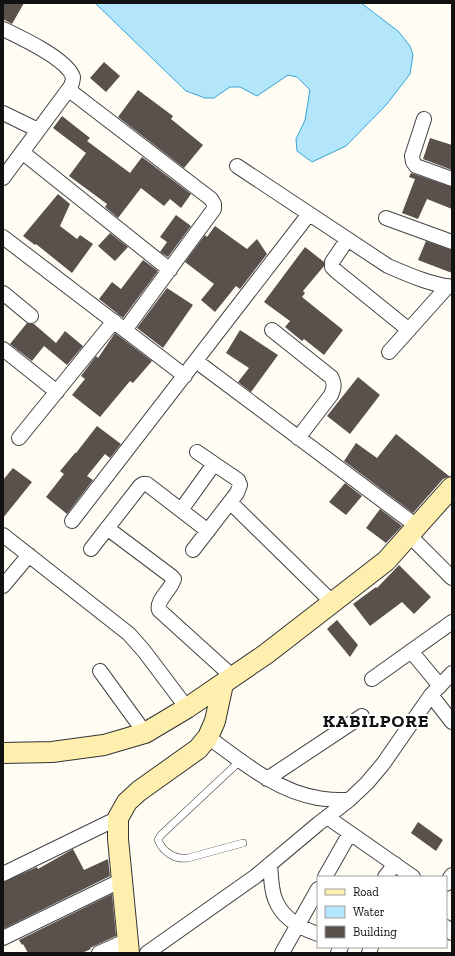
<svg xmlns="http://www.w3.org/2000/svg" width="455" height="956" font-family="'Zilla Slab',serif">
<style>
.water{fill:#b4e6fb;stroke:#36a5d8}
.building{fill:#5a504c}
.lines{fill:none;stroke-linecap:round;stroke-linejoin:round}
.lane-casing{stroke:#444;stroke-width:8}
.street-casing{stroke:#444;stroke-width:16}
.secondary-casing{stroke:#333;stroke-width:22}
.lane{stroke:#fff;stroke-width:7}
.street{stroke:#fff;stroke-width:14}
.secondary{stroke:#ffefaf;stroke-width:20}
.labels{text-anchor:middle;dominant-baseline:central;stroke-width:4;stroke-linejoin:round;paint-order:stroke}
.district-label{font-size:18px;font-weight:bold;letter-spacing:1px;fill:#111;stroke:#fff}
</style>
<rect width="100%" height="100%" fill="#fffcf4"/>
<path class="water" d="M95,3H361L398,31L410,46L413,55L410,74L387,104L346,146L312,162L297,151L296,139L305,120L310,90L297,77L288,75L257,96L240,87H230L214,98H205L186,91Z"/>
<path class="building" d="M3,3H24L12,24L3,19Z
M104,62L120,76L106,92L90,78Z
M138,90L173,116L171,119L203,145L184,168L118,117Z
M62,116L90,138L87,141L130,173L142,157L191,194L181,208L170,199L164,206L141,188L118,218L105,207L107,204L69,176L86,153L53,128Z
M430,138L452,145V170L423,159Z
M411,173L452,187V209L427,199L418,219L402,213L415,179L409,177Z
M58,194L70,204L60,226L77,239L80,235L93,244L72,273L36,244L35,245L23,236Z
M176,215L191,226L168,257L160,252L167,242L160,237Z
M215,226L247,249L257,239L267,254L240,289L236,286L215,312L201,300L214,284L185,262L205,235L207,237Z
M110,233L128,247L115,261L98,246Z
M426,241L452,250V273L418,260Z
M305,247L324,262V266L303,291L305,293L302,297L343,330L324,355L304,339L302,341L285,327L290,321L264,302Z
M143,260L158,271L123,318L99,299L112,282L121,289Z
M167,288L193,305L163,348L137,328Z
M27,323L34,324L56,343L65,331L83,346L67,365L44,346L32,361L10,344Z
M240,330L278,355L251,392L238,382L249,368L226,353Z
M115,333L152,361L133,383L130,381L100,417L72,395L85,379L81,376L96,356L98,358Z
M358,377L380,395L350,434L327,416Z
M97,426L121,444L110,458L105,454L87,476L93,480L67,514L46,497L64,474L60,471L75,453H76Z
M396,434L449,476L443,479L413,513L344,461L356,443L377,458Z
M13,468L32,482L3,518V480Z
M345,483L362,496L346,515L329,502Z
M380,509L402,526L386,543L366,528Z
M399,565L431,597L414,614L402,602L370,626L353,604L376,587L377,588Z
M337,620L358,645L350,657L327,629Z
M418,822L443,840L436,851L411,833Z
M73,849L84,870L108,859L110,876L3,929V882L37,867L38,869Z
M112,894L116,936L90,948L91,949L82,953H28L23,944L22,945L19,940Z"/>
<g class="lines">
<defs>
<path id="lane" d="M241,760L161,835L158,840C163,852 175,860 188,858L243,843"/>
<path id="street" d="M3,29C20,37 67,59 73,77C73,80 72,83 71,86L3,178
M69,90L211,199L214,204V209L125,330
M3,113L38,130
M424,119L412,156L413,162L416,166L452,179
M22,152L170,270
M237,166L388,266C409,275 429,284 452,287
M386,218L452,242
M3,237L185,376
M347,240L332,262V267L336,271L409,330
M3,293L31,316
M272,330L331,377C335,384 334,388 331,395L298,438
M3,349L57,392
M389,352L448,286
M196,361L418,527
M19,438L114,321
M230,502L332,602
M181,510L214,464
M72,521L309,214
M107,528L171,576L174,579C171,590 156,600 159,610L233,677
M3,535L129,634L144,651L187,708
M409,535L452,578
M91,549L140,486L143,484H147L208,531
M193,550L237,493L240,485L238,480L197,452
M3,586L29,555
M411,651L440,686
M100,671L145,733
M372,679L452,622
M431,695L452,722
M208,737C241,761 276,791 318,798C328,800 338,800 349,800
M267,779L362,716
M327,817L413,877
M270,864C271,875 271,889 275,899C282,918 300,928 318,934
M3,874L118,818
M325,877L350,833
M385,877L395,864
M446,884L452,875
M446,927L452,933
M3,938L122,880
M99,953L128,940
M147,953L256,876L318,824L349,800L367,783L383,764L431,695L452,673
M282,953L318,889
M338,953L341,947
M369,953L371,947"/>
<path id="secondary" d="M3,753L52,752L104,745L145,733L187,708L266,654L386,561L452,487
M129,953L118,839V818L127,802L139,791L198,749L208,737L215,721L223,684"/>
</defs>
<use href="#lane" class="lane-casing"/>
<use href="#street" class="street-casing"/>
<use href="#secondary" class="secondary-casing"/>
<use href="#lane" class="lane"/>
<use href="#street" class="street"/>
<use href="#secondary" class="secondary"/>
</g>
<g class="labels">
<g class="district-label">
<text x="376" y="721">KABILPORE</text>
</g>
</g>
<rect width="455" height="956" fill="none" stroke="#111111" stroke-width="8"/>
<rect x="317" y="876" width="130" height="72" fill="#ffffff" stroke="#a0a0a0"/>
<rect x="325" y="889" width="20" height="6" fill="#ffefaf" stroke="#a0a0a0"/>
<text x="353" y="896" font-size="12" fill="#111111">Road</text>
<rect x="325" y="906" width="20" height="12" fill="#b4e6fb" stroke="#a0a0a0"/>
<text x="353" y="916" font-size="12" fill="#111111">Water</text>
<rect x="325" y="926" width="20" height="12" fill="#5a504c" stroke="#a0a0a0"/>
<text x="353" y="936" font-size="12" fill="#111111">Building</text>
</svg>
